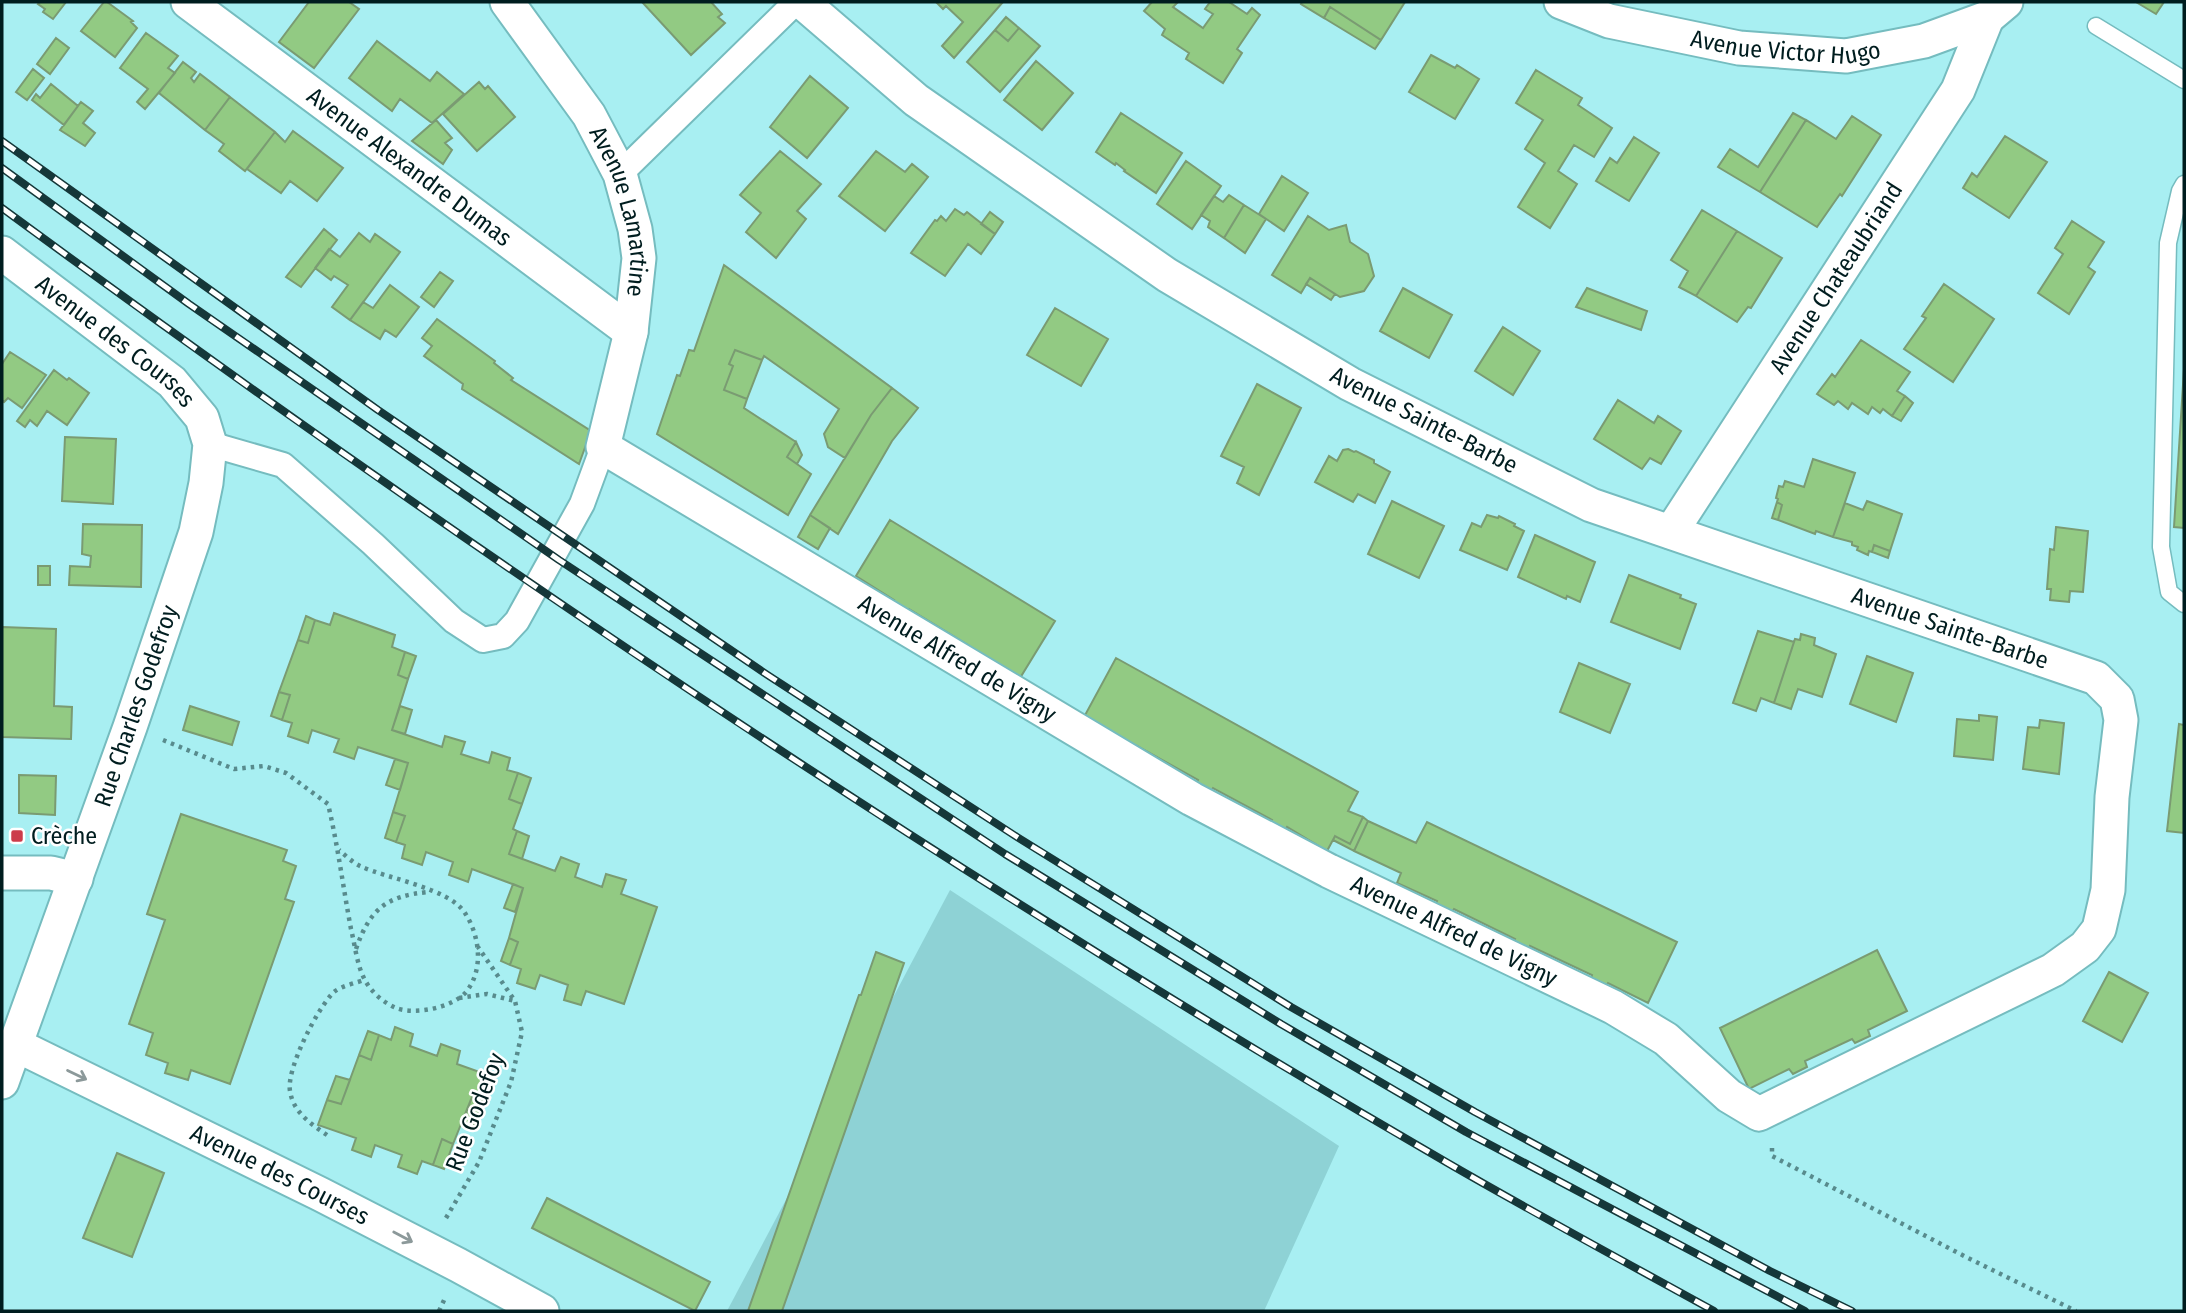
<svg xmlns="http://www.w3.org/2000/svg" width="2186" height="1313" font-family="'Fira Sans Condensed',sans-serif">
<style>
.green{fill:#8ed2d5}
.building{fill:#92ca83;stroke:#7a9b72;stroke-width:2}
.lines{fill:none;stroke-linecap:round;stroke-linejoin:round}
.service-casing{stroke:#75bcbf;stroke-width:19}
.pedestrian-casing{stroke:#75bcbf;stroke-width:28}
.minor-casing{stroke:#75bcbf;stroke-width:37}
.path{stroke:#588b8d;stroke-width:4.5;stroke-dasharray:3.5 5;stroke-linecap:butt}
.service{stroke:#fff;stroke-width:16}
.pedestrian{stroke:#fff;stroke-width:24}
.minor{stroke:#fff;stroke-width:33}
.rail-casing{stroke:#153739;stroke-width:8}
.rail{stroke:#fff;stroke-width:5;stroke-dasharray:16;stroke-linecap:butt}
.oneway{stroke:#8c999a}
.poi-dot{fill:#cc3c4b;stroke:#fff;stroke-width:2.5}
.labels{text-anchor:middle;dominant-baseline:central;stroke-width:5;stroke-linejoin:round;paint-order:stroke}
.street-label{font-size:24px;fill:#001d1f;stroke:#fff}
.poi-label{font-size:24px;fill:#001d1f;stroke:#fff;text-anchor:start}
</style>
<rect width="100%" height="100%" fill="#a8eff2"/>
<path class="green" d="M950,890L1339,1146L1264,1311H727Z"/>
<path class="building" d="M40,2H66L53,19L43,12L45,9L38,4Z
M104,2H107L133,21L131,22L137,28L115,57L81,31Z
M309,2H349L359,9L314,68L279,42Z
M642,2H711L722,14L718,17L725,23L691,55Z
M936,2H1003L954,58L942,46L963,22L946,6L943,9Z
M1152,2H1178L1173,7L1203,28L1213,14L1205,9L1210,2H1229L1247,14L1252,8L1260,15L1237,49L1242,53L1223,83L1186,59L1189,53L1162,35L1165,29L1144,11Z
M1302,2H1405L1381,40L1330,7L1324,18L1301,4Z
M2136,2H2164L2156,14Z
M1330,7L1381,40L1375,49L1324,18Z
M1006,17L1019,28L1008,41L995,30Z
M1019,28L1040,46L1000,92L967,62L995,30L1008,41Z
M146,33L178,56L168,68L175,73L145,109L137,102L148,89L120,68Z
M56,38L69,48L50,74L37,64Z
M377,41L430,81L437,72L464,94L432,123L400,99L392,111L349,78Z
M1431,55L1455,68L1457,65L1479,79L1455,119L1409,92Z
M1036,61L1073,93L1042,130L1004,100Z
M183,62L196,72L191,78L194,82L200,74L230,97L205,130L159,93Z
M33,69L44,78L27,100L16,92Z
M1536,70L1582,98L1578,105L1612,128L1594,157L1574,145L1558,171L1577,184L1550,228L1518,207L1545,163L1525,149L1543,120L1516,103Z
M810,76L848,108L807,158L770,127Z
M479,82L485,89L488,86L515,117L477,151L443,114Z
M51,84L78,106L64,125L32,100L36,94L40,98Z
M230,97L275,132L245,171L219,151L224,144L205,130Z
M81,102L93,111L83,123L95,133L85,146L60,130Z
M1121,113L1182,153L1156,193L1124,171L1125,170L1116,163L1115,165L1096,152Z
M1793,113L1806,120L1760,192L1718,167L1730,149L1758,167Z
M1852,116L1881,135L1842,196L1840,194L1817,227L1760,192L1806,120L1836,139Z
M436,120L452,138L445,143L452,150L443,164L412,141Z
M293,131L343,168L317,201L290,181L281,193L247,169L275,132L285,142Z
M2005,136L2047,162L2009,218L1963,188L1972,173L1977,177Z
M1634,137L1659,153L1629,201L1596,181L1610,158L1617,163Z
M780,151L821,184L797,211L806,219L776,258L746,232L761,213L740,195Z
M876,151L905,172L912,164L928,177L885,231L839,196Z
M1186,161L1221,186L1192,229L1157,204Z
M1282,176L1308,193L1284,231L1259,214Z
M1229,195L1244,205L1224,238L1208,227L1210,221L1201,215L1214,196L1223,202Z
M1244,205L1266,219L1245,253L1224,238Z
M955,209L964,215L967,212L995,234L981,254L968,244L945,276L911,253L935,220L937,221L941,216L946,221Z
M1702,210L1737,231L1696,296L1679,287L1688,271L1671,260Z
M990,212L1003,222L995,234L981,224Z
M1308,216L1329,230L1346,225L1350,242L1368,254L1374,276L1364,291L1340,297L1310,278L1301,293L1272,275Z
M2072,221L2104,242L2088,267L2095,272L2069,314L2038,293L2063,254L2055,248Z
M324,229L337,240L301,287L286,277Z
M1737,231L1782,258L1751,308L1748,307L1737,322L1696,296Z
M359,233L370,242L375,234L400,252L350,320L332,307L348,285L334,276L331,280L315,268L329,249L340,257Z
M724,265L892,388L871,415L845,458L828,447L824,434L839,409L764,356L762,360L735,350L729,364L733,366L724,390L747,399L744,408L796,442L787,457L811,474L788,515L657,434L677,375L680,376L689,350L694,351Z
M440,272L453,281L434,307L421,297Z
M1310,278L1335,294L1331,300L1306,284Z
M1944,284L1994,319L1953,382L1904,349L1926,318L1922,316Z
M390,285L419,307L396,337L385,330L380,339L350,320L363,302L373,308Z
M1403,288L1452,315L1429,358L1380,331Z
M1587,288L1647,311L1641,330L1576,307Z
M1055,308L1108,339L1081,386L1027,355Z
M437,319L495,361L494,363L513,378L511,380L591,431L579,464L462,389L463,384L424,356L432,346L422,338Z
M1503,327L1540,351L1513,395L1475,371Z
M1861,340L1910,372L1897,391L1905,396L1892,416L1883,409L1880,413L1872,407L1868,414L1852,403L1848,409L1838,401L1834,405L1817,394L1832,374L1835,377Z
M735,350L762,360L747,399L724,390L733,366L729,364Z
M10,352L46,375L22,408L8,398L4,402L2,400V364Z
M2184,369V528L2174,527Z
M54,370L67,380L69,378L89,393L67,425L47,411L37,426L30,420L25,427L17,421Z
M1257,384L1301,408L1259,495L1237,483L1244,467L1221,456Z
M892,388L918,408L892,441L838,534L810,515L871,415Z
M1905,396L1913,403L1901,421L1892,416Z
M1618,400L1654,423L1658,416L1681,431L1661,464L1650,458L1642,469L1594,439Z
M65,437L116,439L113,504L62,501Z
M796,442L802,455L797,464L787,457Z
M1348,449L1354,452L1356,451L1374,460V463L1390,472L1375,503L1358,494L1353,502L1315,482L1329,456L1337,461L1343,450Z
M1813,459L1855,473L1833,537L1816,531L1815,534L1778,520L1782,505L1777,502L1778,499L1776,498L1779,486L1783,487L1785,481L1804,487Z
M1392,501L1444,526L1419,578L1368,554Z
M1867,501L1902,514L1890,551L1874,545L1872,552L1869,551L1868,555L1857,550L1858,547L1852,545V542L1833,537L1845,503L1863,510Z
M1777,502L1782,505L1778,520L1772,518Z
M810,515L830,528L818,549L798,537Z
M1487,515L1498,518L1499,516L1515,524L1514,526L1524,531L1507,570L1460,550L1472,523L1481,527Z
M890,520L1055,621L1020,678L983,655L979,661L963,652L968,645L909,609L904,616L890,606L894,600L856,576Z
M83,524L142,525L141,587L69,585L70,566L90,567L91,556L82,554Z
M2056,527L2088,531L2083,592L2070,591L2069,602L2050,600L2051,589H2047L2050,549L2054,550Z
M1535,535L1595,562L1580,602L1567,596L1566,599L1518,577Z
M1874,545L1890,551L1888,558L1872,552Z
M38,566H50V585H38Z
M1629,575L1681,595L1680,598L1696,604L1680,649L1611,622Z
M334,613L395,635L392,647L405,652L398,675L408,679L392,730L442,747L445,736L465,742L461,754L489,763L492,752L510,758L507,770L518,773L509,799L522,804L513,829L517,831L509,854L555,871L561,857L579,864L575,877L602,887L606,874L626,880L621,894L657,907L624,1004L586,991L581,1005L564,1000L568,985L540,975L535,989L517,983L521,969L510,965L518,942L509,938L523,888L472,869L468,882L449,875L453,862L426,852L422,865L402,858L405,845L396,842L405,816L393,812L408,763L358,747L354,759L334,752L339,739L312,730L308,743L288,736L292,723L282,720L290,695L279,692L298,640L308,643L315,620L330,625Z
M306,616L315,620L308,643L298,640Z
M2,627L56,629L54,706L72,707L71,739L2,737Z
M1758,631L1794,642L1774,703L1761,698L1756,711L1733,703Z
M1801,634L1815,638L1814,645L1836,654L1822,697L1798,689L1791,709L1774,703L1795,639L1800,640Z
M405,652L416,656L408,679L398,675Z
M1867,656L1913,673L1896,722L1850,704Z
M1116,658L1358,792L1348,811L1363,817L1350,844L1335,836L1327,851L1287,827L1283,834L1269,826L1272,820L1213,788L1210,794L1195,786L1198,780L1137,746L1134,753L1119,744L1123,738L1084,717Z
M1579,663L1630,684L1610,733L1560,712Z
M279,692L290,695L282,720L271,716Z
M190,706L239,722L232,745L183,730Z
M400,706L412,710L405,734L392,730Z
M1979,715L1997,717L1993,760L1954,756L1957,719L1979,721Z
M2040,720L2064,723L2059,774L2023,769L2028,727L2039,728Z
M2179,724L2184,725V833L2167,831Z
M395,759L408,763L400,790L386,785Z
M518,773L531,778L522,804L509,799Z
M19,775L56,776L55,815L19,813Z
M393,812L405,816L396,842L385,838Z
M181,814L287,850L283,861L296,866L285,899L294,902L230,1084L191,1070L188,1080L165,1073L168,1063L146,1055L153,1033L129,1024L165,920L147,914Z
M1363,817L1368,821L1354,851L1333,840L1335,836L1350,844Z
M1368,821L1416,843L1427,822L1677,942L1648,1003L1608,983L1605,989L1590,982L1592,975L1530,946L1528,952L1512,945L1515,939L1454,909L1450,915L1434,908L1437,901L1397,883L1401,873L1354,851Z
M517,831L529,836L522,859L509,854Z
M513,884L523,888L515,912L504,908Z
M509,938L518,942L510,965L501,961Z
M1877,950L1907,1011L1868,1030L1870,1036L1855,1043L1852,1039L1805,1061L1807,1067L1793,1074L1789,1069L1749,1089L1720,1028Z
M876,952L904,963L782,1311H748L859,995H861Z
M2109,972L2148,993L2122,1042L2083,1021Z
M395,1027L413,1034L410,1046L437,1056L441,1044L460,1051L457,1064L491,1076L482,1102L472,1097L453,1144L442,1139L433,1165L422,1161L417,1174L398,1167L402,1155L375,1145L371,1157L352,1150L356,1138L318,1125L327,1100L341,1104L359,1055L371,1060L379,1035L391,1040Z
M368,1031L379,1035L371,1060L359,1055Z
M336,1076L350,1080L341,1104L327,1100Z
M472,1097L482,1102L475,1125L463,1122Z
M442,1139L453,1144L444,1169L433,1165Z
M117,1153L164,1173L132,1257L83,1238Z
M547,1198L710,1282L695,1311L532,1228Z"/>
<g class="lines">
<defs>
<path id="service" d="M2096,26L2184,80
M2184,184L2180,191L2168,243L2161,547L2169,592L2184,604"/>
<path id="pedestrian" d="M620,174L796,2
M210,444L283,465L373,544L454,621L483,640L503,636L517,621L582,504L603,447"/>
<g id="minor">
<path id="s1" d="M188,2L631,332"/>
<path id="s2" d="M507,2L589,115L620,174L635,229L639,258L631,332L603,447L1192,799L1329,871L1613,1007L1666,1039L1729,1096L1759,1114L2053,970L2085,947L2099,929L2108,890L2112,797L2121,720L2117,699L2096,678L1591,505L1350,384L1167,275L916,100L802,2"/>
<path id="s3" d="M1561,2L1609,21L1739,48L1846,56L1924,41L1987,18L2006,2"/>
<path id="s4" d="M2,253L172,382L202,418L210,444L206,483L196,532L130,727L2,1082"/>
<path id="s5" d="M1671,532L1958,90L1987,18"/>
<path d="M2,873H51L76,879"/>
<path id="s6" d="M16,1045L320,1194L458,1265L542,1311"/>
</g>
</defs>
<use href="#service" class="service-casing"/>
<use href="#pedestrian" class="pedestrian-casing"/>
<use href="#minor" class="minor-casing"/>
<path class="path" d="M163,740L234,769L264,766L286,773L328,804C338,846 343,887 351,929C355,945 357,966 365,980C371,992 384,1003 396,1008C415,1015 452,1008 466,992C484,970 480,936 465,913C449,888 388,879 360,866C352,862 345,855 339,850
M356,949C370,909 386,896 428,892
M459,998L487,994L515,1001
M327,1135C311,1124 293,1112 290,1091C286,1069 318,1007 334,992C341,986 356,983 364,980
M1772,1148V1156L1966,1257L2076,1311
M446,1218L479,1162L511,1082L522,1032L515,1001L478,947
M439,1311L445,1298"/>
<use href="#service" class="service"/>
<use href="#pedestrian" class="pedestrian"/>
<use href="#minor" class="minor"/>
<defs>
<path id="rail" d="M2,141L378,410L766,674L1017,837L1291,1007L1475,1112L1770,1271L1852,1311
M2,168L189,304L559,560L1005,854L1281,1024L1466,1132L1805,1311
M2,208C466,549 947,873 1446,1162C1534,1213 1625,1262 1714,1311"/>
</defs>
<use href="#rail" class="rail-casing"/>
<use href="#rail" class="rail"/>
</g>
<defs><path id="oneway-shaft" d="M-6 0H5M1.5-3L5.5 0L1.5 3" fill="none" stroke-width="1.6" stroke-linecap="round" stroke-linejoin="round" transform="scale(1.75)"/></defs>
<g class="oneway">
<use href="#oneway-shaft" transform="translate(77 1075) rotate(26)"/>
<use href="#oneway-shaft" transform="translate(403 1237) rotate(28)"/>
</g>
<rect class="poi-dot" x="10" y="829" width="14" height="14" rx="3.5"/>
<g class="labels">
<g class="street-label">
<text stroke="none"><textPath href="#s3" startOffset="231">Avenue Victor Hugo</textPath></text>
<text stroke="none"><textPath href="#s1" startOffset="276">Avenue Alexandre Dumas</textPath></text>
<text stroke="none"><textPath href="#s2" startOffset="243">Avenue Lamartine</textPath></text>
<text stroke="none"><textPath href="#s5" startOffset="303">Avenue Chateaubriand</textPath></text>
<text stroke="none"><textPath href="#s4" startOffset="144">Avenue des Courses</textPath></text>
<text transform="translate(1424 420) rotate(27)">Avenue Sainte-Barbe</text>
<text transform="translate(1950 628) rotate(19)">Avenue Sainte-Barbe</text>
<text stroke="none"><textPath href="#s2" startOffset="898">Avenue Alfred de Vigny</textPath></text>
<text transform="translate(136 706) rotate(-71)">Rue Charles Godefroy</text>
<text stroke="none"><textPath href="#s2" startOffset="1465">Avenue Alfred de Vigny</textPath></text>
<text transform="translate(475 1112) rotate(-69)">Rue Godefoy</text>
<text stroke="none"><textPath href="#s6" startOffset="294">Avenue des Courses</textPath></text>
</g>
<g class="poi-label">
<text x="31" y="836">Crèche</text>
</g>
</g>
<rect width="2186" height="1313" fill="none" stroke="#001d1f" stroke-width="7"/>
</svg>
